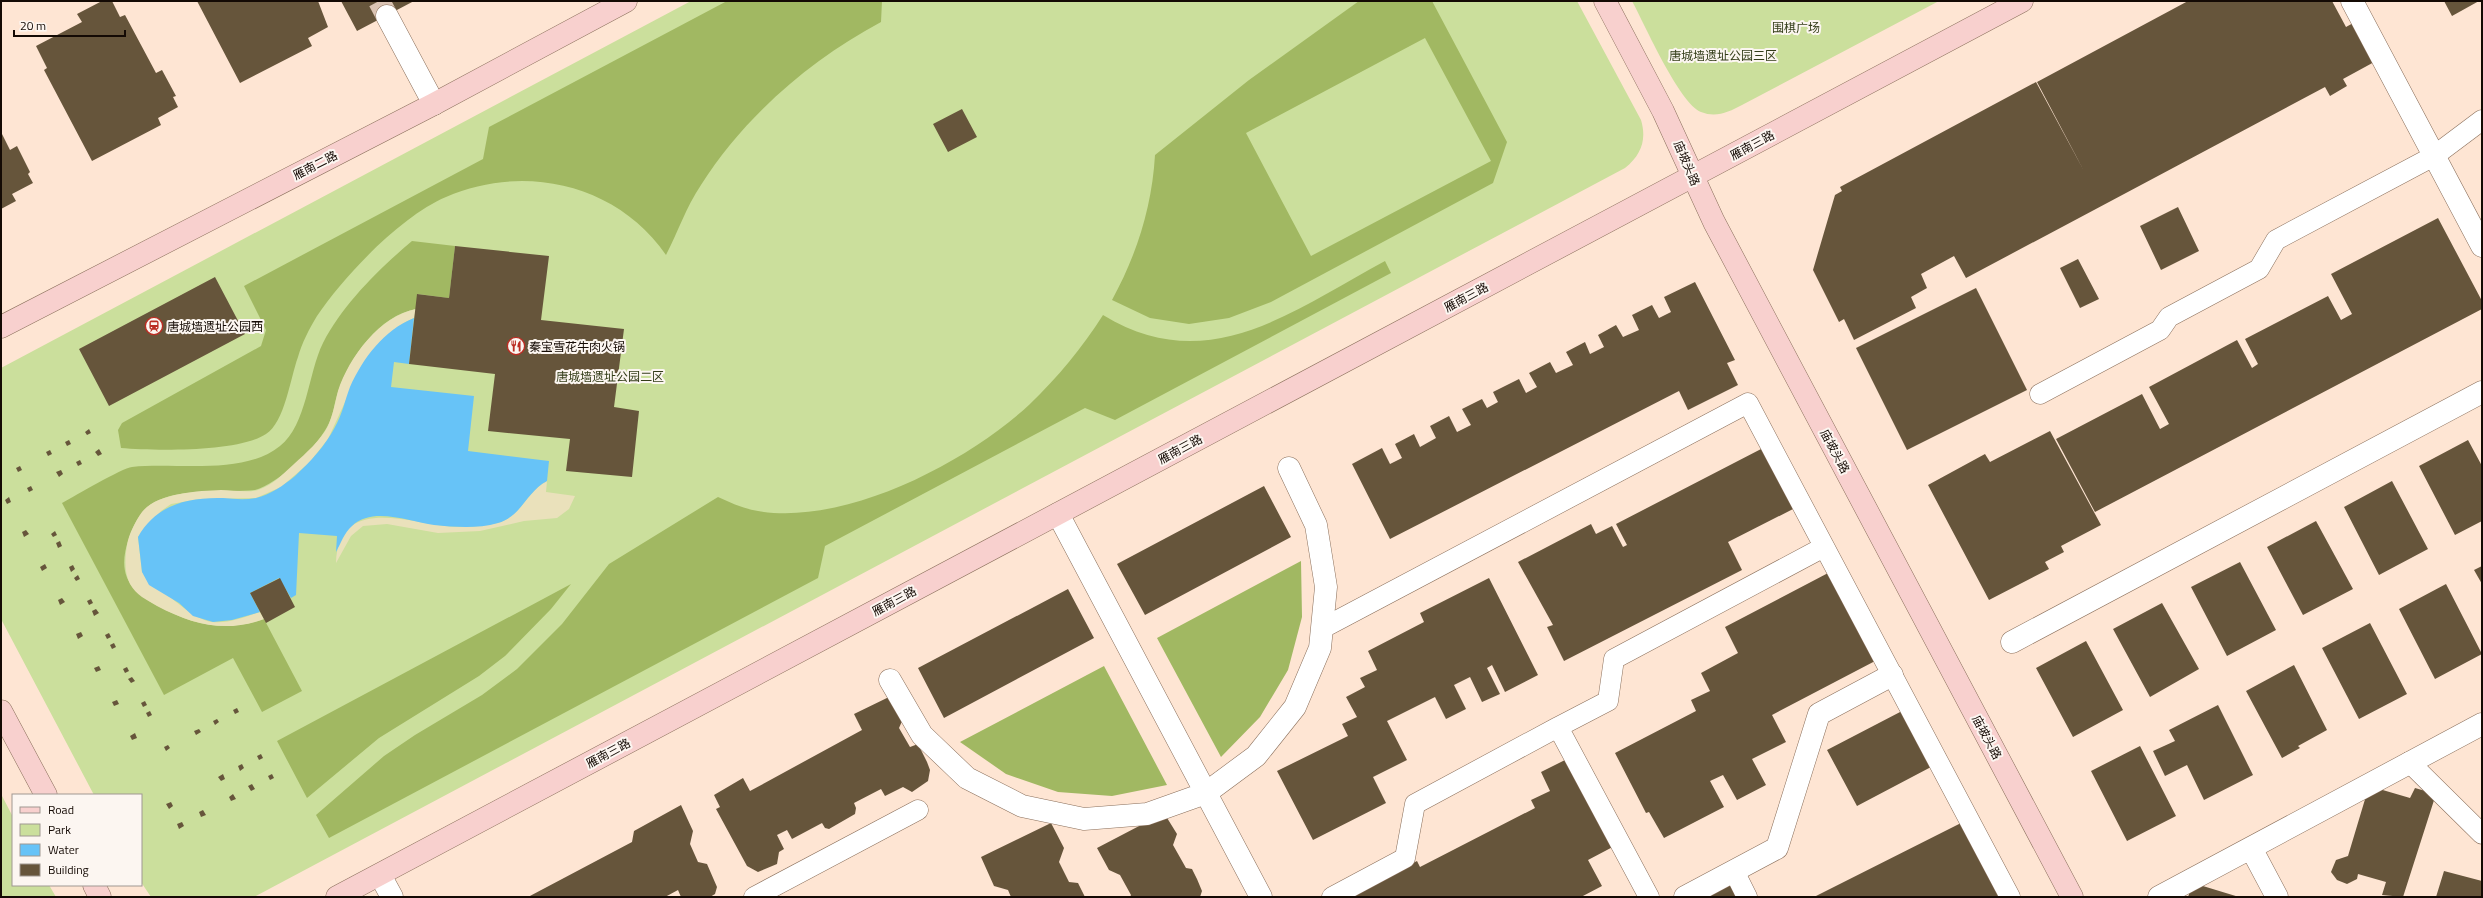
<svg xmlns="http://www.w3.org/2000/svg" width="2483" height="898" font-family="'Titillium Web','Noto Sans SC',sans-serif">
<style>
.green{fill:#cbdf9c}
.forest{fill:#a1b862;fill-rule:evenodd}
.sand{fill:#eae1bb}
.water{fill:#67c3f7}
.building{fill:#66553b}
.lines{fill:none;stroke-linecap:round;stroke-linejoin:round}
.street-tunnel{stroke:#dbc4b4;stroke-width:22;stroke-dasharray:22 11;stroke-linecap:butt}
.lane-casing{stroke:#8a6f5b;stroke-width:21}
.street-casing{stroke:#8a6f5b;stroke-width:23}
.secondary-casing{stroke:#8a6f5b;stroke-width:23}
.lane{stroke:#fff;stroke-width:20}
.street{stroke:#fff;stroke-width:22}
.secondary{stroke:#f8d0ce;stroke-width:22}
.labels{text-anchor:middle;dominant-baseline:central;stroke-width:4;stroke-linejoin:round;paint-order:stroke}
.park-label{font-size:12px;fill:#333d18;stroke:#fcf6f1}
.street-label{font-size:12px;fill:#140a04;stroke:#fcf6f1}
.poi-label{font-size:12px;fill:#140a04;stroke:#fcf6f1;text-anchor:start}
</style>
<rect width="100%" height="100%" fill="#fee5d3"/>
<path class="green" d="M691,1H1577L1641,120C1647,140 1641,155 1625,168L254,897H151L141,882V795H94L1,619V368Z
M1632,1H1939L1742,105C1729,112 1716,118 1701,112C1679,103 1645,25 1632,1Z
M1,794L13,817V885H49L56,897H1Z"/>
<path class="forest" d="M727,1H882L881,22C810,60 744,117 701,185C686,207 678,232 666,255C617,184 524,163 446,197C401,216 344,276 317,316C309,329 302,343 298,357C290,379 285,422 266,434C239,452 156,451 121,448L118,430L122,423L261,346L266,330L244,286L483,159L489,127Z
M1359,1H1432L1507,142L1493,183L1271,302L1229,318L1189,324L1150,318L1112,300C1137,254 1152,207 1155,155L1249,80ZM1425,38L1491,161L1311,256L1246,133Z
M412,241L455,246L449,298L418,294L416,309C379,316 352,355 339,389C334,402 334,415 327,427C315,449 279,483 255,490C224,493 181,487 153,503C140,511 134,524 129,538C116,575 130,592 162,608C195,626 228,632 264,619L302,691L262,712L233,658L164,695L62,503C75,496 122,468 132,467C176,462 243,476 280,446C307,425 308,373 323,343C343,304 379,269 412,241Z
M1385,261L1391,273L1115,420L1085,408L825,546L818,578L329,838L316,815L384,756L415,735L482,695L517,669L562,624L609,564L718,497C731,503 744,509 758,511C845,526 968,462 1030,404C1058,377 1082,348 1103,315C1208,379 1292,311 1385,261Z
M1301,561L1302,617L1288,670L1260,717L1221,757L1157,638Z
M571,584L551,609L505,656L479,676L379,738L307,798L277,741Z
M1104,666L1167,785L1112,796L1058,792L1006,774L960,742Z"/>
<path class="sand" d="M416,309L414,318C392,327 376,345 362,365L328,439L309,463L281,487L256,498L200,499L171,504L161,511L138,537L142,572C157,585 192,620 212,622C228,624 245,617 260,612L264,619C226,633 193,625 157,606C147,600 136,595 130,584C124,572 125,558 127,545C129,534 135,522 142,512C157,493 198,491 221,490C233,490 246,493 258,490C273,485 283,474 294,464C306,453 321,440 328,426C333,415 335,403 338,391C349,357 380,316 416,309Z
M547,481L546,492L575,496L569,509L557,518L524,521L480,531L438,533L387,524L363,526L351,536L336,563C338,497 405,521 445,526C462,528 480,527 497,523C521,517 526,492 547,481Z"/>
<path class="water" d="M414,318L409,364L394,362L391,387L474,396L468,451L549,461L547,481C526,492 522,516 498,523C477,529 455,527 434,525C410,522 373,506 352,526C344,533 341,543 336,552L337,536L299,533L296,595L291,598L279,578L250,593L260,612L232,620L213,622L193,616L179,603L149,585L142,572L138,537C156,505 187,497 223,498C234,499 245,500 256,498C270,495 284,485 295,476C311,461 325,446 335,427C342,415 345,400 350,387C363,358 384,330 414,318Z"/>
<path class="building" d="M102,1H112L120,17L125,15L156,73L162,70L176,96L173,97L178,107L158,118L161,125L92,161L44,70L47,68L36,46L82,22L77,14Z
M197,1H318L328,27L308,38L312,46L240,83Z
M341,1H414L357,31Z
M2188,1H2332L2346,27L2355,22L2376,61L2343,79L2347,86L2330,96L2325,87L1966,278L1954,256L1921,274L1927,288L1911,297L1916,308L1854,340L1844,319L1839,322L1813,270L1835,195L1842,191L1840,187L2036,82L2084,171L2037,82Z
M2444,1H2479L2452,16Z
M962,109L977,137L948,152L933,124Z
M1,132L10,150L17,146L30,172L28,174L33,183L12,194L16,201L1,209Z
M2178,207L2199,251L2161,270L2140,226Z
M2438,218L2482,301V309L2095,512L2056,439L2142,394L2160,429L2169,424L2149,387L2237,340L2252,368L2258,364L2245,339L2328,296L2341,320L2352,314L2331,274Z
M455,246L549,256L541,320L624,329L614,407L639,411L632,477L566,471L570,439L488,431L495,374L409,364L417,294L449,298Z
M2078,259L2099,299L2080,308L2060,268Z
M215,277L245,334L109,406L79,349Z
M1695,282L1735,360L1727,363L1738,385L1688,410L1679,391L1390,539L1352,464L1382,448L1390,464L1402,458L1395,444L1414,434L1420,447L1436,438L1430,426L1449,416L1457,432L1471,425L1462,409L1482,399L1487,408L1498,402L1493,392L1519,379L1526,393L1537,387L1529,373L1550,362L1556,373L1573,365L1566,352L1585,342L1590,354L1604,347L1598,335L1616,325L1623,337L1639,330L1632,315L1652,305L1659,318L1671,312L1664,297Z
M1976,288L2027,390L1907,450L1856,348Z
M89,429L91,433L87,435L85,432Z
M2050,431L2101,525L2061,546L2064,552L2045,562L2049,569L1989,600L1928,485L1985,454L1990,462Z
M69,440L71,444L67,446L65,442Z
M2468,440L2482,466V521L2455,535L2419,466Z
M1763,448L1795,508L1728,542L1742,570L1564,661L1547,627L1553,625L1518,562L1591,524L1596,534L1612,526L1623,547L1627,545L1616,524Z
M99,449L102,454L98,456L95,452Z
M50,450L52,454L48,456L46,452Z
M80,460L82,464L78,466L76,462Z
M20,466L22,470L18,472L16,468Z
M61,470L63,474L59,477L56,472Z
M2392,481L2428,549L2379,575L2344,507Z
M31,486L33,490L29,492L27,488Z
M1264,486L1291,537L1145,615L1117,564Z
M9,497L11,502L7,504L5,500Z
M2316,521L2353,589L2303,615L2267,547Z
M26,530L29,534L24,537L22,532Z
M55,531L57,535L53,537L51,534Z
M60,541L62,546L58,548L56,543Z
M2240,562L2276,630L2227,656L2191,587Z
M45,564L47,568L42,571L40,567Z
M73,565L75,569L71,572L69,567Z
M2482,566V584L2474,570Z
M1830,572L1877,660L1772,715L1786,742L1752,759L1766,785L1737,800L1723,775L1710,781L1724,807L1664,838L1649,812L1646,813L1615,753L1696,711L1691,700L1710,691L1701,673L1738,653L1725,627Z
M78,575L80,579L76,581L74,578Z
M280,578L295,607L266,623L250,593Z
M1489,578L1538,675L1505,692L1492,665L1487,668L1500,694L1482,702L1470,677L1454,685L1466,709L1446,719L1435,697L1387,721L1407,760L1373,777L1386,803L1313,840L1277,771L1348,736L1342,724L1357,717L1346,697L1365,687L1360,678L1377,670L1368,651L1424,622L1420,613Z
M2446,584L2482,654L2435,679L2399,609Z
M1068,589L1094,638L944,718L918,668Z
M62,598L65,602L60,605L58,600Z
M91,599L93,603L89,605L87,601Z
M2162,603L2199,669L2150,697L2113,629Z
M96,609L99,613L94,616L92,611Z
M2370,623L2407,694L2359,719L2322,648Z
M81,632L83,636L78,639L76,634Z
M109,633L111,637L107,639L105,635Z
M2086,641L2123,710L2073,737L2036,668Z
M114,643L116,647L112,649L110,645Z
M2294,665L2327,730L2298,746L2300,748L2282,758L2246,691Z
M99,666L101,670L96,672L94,668Z
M127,667L129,671L125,673L123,669Z
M132,677L135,681L131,683L128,679Z
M891,696L903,719L899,728L910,747L918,744L927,762L930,770L928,781L912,792L903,787L885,796L881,789L854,803L856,808L855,814L829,829L825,828L822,823L792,839L787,830L777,835L784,849L779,852L777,864L758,872L747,866L716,809L720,807L714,795L743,778L750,791L862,730L854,714Z
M117,700L119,704L114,706L112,702Z
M145,701L147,705L143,707L141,703Z
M2218,705L2253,775L2204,800L2187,765L2165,776L2153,751L2175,741L2169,730Z
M237,708L239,712L235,714L233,710Z
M150,711L152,715L148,717L146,713Z
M1902,711L1931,767L1857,806L1827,750Z
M217,719L219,722L215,725L213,721Z
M199,729L201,732L196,735L194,731Z
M135,733L137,738L132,740L130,736Z
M168,745L170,748L166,751L164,747Z
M2140,746L2176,816L2127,841L2091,771Z
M1579,753L1624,841L1588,860L1602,886L1581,897H1345L1417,861L1420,867L1535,808L1531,800L1550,791L1541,772Z
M261,754L263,758L259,760L257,756Z
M242,764L244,768L240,771L238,766Z
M223,774L225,779L221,781L218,777Z
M272,774L274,778L270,780L268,776Z
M252,784L255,789L251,791L248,786Z
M2369,786L2410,798L2415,788L2436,794L2403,897L2382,895L2386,882L2358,874L2357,879L2347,884L2337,880L2331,872L2336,860L2348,856Z
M233,794L236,799L231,801L229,797Z
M171,802L173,806L169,809L166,804Z
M681,805L693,831L690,844L698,862L707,864L717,887L715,894L710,897H681L678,890L665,897H528L632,842L634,831Z
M203,810L206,815L201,817L199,812Z
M1164,813L1177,834L1173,845L1186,868L1192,869L1197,879L1202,891L1200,897H1130L1131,895L1120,875L1109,870L1097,848Z
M182,822L184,826L179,829L177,824Z
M1963,822L2001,897H1814Z
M1051,823L1064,848L1059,862L1069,882L1078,883L1085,897H1011L1008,890L994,886L981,857Z
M2444,871L2482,881V897H2436Z
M1743,872L1755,897H1691Z
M2193,883L2239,897H2188Z"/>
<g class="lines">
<path class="street-tunnel" d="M379,1L387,16"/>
<defs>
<path id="lane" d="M2040,394L2160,330L2169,317L2259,269L2276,240L2434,156L2482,120
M1323,628L1748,403L2010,897
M1558,727L1608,701L1614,659L1824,547
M2409,762L2482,834
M1734,871L1747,897
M754,897L918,810
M1332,897L1405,858L1415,804L1558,727L1649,897"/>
<path id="street" d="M2352,1L2482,246
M387,16L434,104
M1058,514L1261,897
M2012,642L2482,392
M890,680L922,735L967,778L1022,806L1084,819L1147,814L1206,793L1256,756L1295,707L1320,648L1326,587L1316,525L1289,468
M2251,848L2277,897
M380,875L392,897
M1685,897L1777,848L1819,714L1892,675
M2159,897L2482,724"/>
<path id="secondary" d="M1605,1L1663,111L1714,222L2072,897
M1,327L434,104L626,1
M1,711L46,795
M94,885L100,897
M337,897L2022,1"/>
</defs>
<use href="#lane" class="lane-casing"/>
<use href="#street" class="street-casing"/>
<use href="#secondary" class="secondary-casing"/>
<use href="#lane" class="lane"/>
<use href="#street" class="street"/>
<use href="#secondary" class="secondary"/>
</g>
<defs>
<symbol id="station-ring" viewBox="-11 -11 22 22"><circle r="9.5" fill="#fcf6f1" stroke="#bb2d23" stroke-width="1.5"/><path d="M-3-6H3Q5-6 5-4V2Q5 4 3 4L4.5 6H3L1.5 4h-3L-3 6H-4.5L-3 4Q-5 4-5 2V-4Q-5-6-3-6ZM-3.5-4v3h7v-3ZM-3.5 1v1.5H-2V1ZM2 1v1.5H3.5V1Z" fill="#bb2d23"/></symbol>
<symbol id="restaurant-ring" viewBox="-11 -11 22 22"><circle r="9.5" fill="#fcf6f1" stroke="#bb2d23" stroke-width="1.5"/><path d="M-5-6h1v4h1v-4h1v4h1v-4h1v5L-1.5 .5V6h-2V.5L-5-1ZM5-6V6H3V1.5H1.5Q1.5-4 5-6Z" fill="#bb2d23"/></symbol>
</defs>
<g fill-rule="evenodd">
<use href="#station-ring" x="144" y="316" width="20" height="20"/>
<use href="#restaurant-ring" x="506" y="336" width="20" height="20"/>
</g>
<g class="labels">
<g class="park-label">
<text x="1796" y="27">围棋广场</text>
<text x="1723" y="55">唐城墙遗址公园三区</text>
<text x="610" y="376">唐城墙遗址公园二区</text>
</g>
<g class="street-label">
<text transform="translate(1752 145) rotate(-28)">雁南三路</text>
<text transform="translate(1687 163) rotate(67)">庙坡头路</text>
<text transform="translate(315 165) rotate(-27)">雁南二路</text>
<text transform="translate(1466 297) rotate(-28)">雁南三路</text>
<text transform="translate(1180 449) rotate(-28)">雁南三路</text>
<text transform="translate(1835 451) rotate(62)">庙坡头路</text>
<text transform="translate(894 601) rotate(-28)">雁南三路</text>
<text transform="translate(1987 737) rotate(62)">庙坡头路</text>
<text transform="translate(608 753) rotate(-28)">雁南三路</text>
</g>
<g class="poi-label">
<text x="167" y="326">唐城墙遗址公园西</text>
<text x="529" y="346">秦宝雪花牛肉火锅</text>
</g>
</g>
<rect width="2483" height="898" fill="none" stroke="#140a04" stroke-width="4"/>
<rect x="12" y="794" width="130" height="92" fill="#fcf6f1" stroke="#9f9892"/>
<rect x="20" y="807" width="20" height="6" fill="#f8d0ce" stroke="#9f9892"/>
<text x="48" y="814" font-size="12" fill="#140a04">Road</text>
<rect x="20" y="824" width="20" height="12" fill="#cbdf9c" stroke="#9f9892"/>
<text x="48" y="834" font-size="12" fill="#140a04">Park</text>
<rect x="20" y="844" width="20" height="12" fill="#67c3f7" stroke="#9f9892"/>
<text x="48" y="854" font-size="12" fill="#140a04">Water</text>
<rect x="20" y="864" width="20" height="12" fill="#66553b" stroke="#9f9892"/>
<text x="48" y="874" font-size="12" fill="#140a04">Building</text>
<path d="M14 30v6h111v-6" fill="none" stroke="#140a04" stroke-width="2"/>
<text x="20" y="30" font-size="12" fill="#140a04" stroke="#fcf6f1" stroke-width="3" paint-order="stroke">20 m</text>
</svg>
